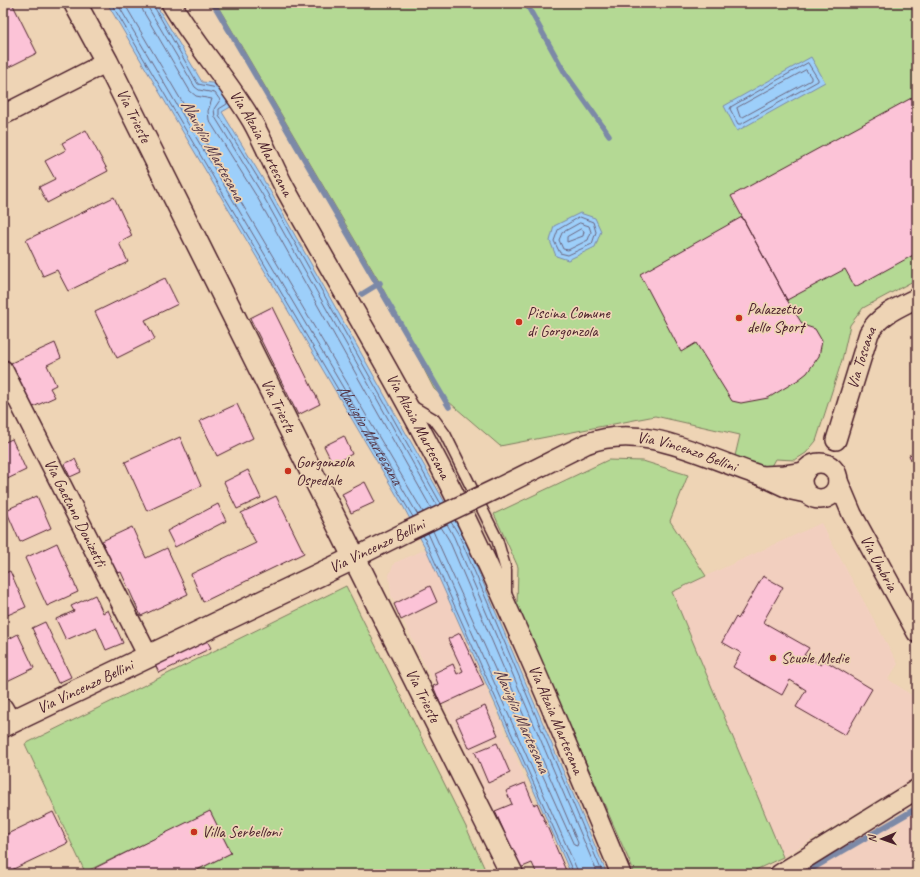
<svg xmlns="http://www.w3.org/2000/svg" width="920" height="877" font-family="Caveat,sans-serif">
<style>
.built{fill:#f2cfbf}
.green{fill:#b4d994;stroke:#7f7c60}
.water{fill:#9dcffa;stroke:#7c89a7}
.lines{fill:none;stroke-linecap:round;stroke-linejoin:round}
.shore{stroke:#6b657e;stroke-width:1}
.stream{stroke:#7c89a7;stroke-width:5.5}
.building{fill:#fcc3d7;stroke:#4a1f2b}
.lane-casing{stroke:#4a1f2b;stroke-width:13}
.street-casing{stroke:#4a1f2b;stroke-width:22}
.secondary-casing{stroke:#4a1f2b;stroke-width:25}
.lane{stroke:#eed4b5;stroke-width:10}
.street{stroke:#eed4b5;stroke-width:19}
.secondary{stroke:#eed4b5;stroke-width:22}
.street-bridge-casing{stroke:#4a1f2b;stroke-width:22;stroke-linecap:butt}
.street-bridge{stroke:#eed4b5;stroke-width:19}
.poi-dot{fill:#c8321e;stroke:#eed4b5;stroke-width:1.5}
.labels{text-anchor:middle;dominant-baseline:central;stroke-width:3.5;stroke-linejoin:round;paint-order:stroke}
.street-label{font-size:16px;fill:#4a1f2b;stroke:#eed4b5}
.poi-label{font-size:16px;fill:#4a1f2b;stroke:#eed4b5;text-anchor:start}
.water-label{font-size:17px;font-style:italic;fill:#56394a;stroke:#eed4b5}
</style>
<rect width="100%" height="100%" fill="#eed4b5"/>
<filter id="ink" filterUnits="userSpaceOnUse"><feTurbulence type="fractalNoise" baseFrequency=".025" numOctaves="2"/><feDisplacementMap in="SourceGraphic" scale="8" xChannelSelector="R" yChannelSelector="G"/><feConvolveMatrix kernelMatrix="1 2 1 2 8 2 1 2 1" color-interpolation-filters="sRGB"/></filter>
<g filter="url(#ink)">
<path class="built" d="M821,523L898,664L888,679L917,699V776L783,857L671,592Z
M426,549L566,874H537L532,863L520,868L495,811L391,595L389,575L394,563Z
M917,804V874H804L802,871Z"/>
<path class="green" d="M216,3H917V279L863,308L850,325L842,360L816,441L806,453L795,460L775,459L770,468L765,467L735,456L740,435L655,416L500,446L434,389L380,283Z
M608,460L643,461L688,475L670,521L706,576L672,592L783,857L747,874H635L517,606L518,567L494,514Z
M346,586L467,829L487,874H189L231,853L210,812L85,872L25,744Z"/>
<path class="water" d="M107,3H155L202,82L221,84L234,105L222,112L269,189L462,533L607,874H571L426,549L403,506Z
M811,57L825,82L737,131L724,106Z
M580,213L595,218L601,231L595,247L568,260L556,256L550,241L554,226Z"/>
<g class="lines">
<g class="shore">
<path d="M111,3L413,517"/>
<path id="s1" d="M117,3L418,515"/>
<path d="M124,3L423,512"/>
<path d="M141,3L143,11L190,91L196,96L212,99L208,111L209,120L257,197L431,508"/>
<path d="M147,3L149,9L195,87L199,90L215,93L220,100L214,109L215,117L262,194L437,506"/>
<path d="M152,3L198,84L217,88"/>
<path d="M808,63L818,79V81L741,124H738L730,109L731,107Z"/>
<path d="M806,70L811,77V80L743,117H740L737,108Z"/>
<path d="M227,102V104L219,109V115L266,191L441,504"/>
<path d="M580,217L593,222L596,232L592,244L568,255L560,253L554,241L558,230Z"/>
<path d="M580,223L589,226L591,232L588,240L568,250L563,249L559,240L562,233Z"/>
<path d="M581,229L584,231L583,236L567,242V237Z"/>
<path d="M451,522L459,535L603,874"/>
<path d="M447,524L454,537L598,874"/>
<path d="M433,531L574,845L577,846L578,843L449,540L441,527"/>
<path d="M428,533L579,874"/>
<path d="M423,535L574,874"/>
</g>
<path class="stream" d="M213,3L449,407
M526,3L565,73L609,135
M362,294L380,283
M803,874L917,808"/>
</g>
<path class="building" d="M3,3H12L37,53L3,70Z
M917,95V253L855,287L845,269L787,300L731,196Z
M86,130L108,171L47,203L39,187L55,179L45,161L66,150L62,143Z
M114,197L132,236L119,243L128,262L68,291L57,270L43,276L26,240Z
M742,217L787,300L803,325L815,329L822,341L819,356L807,373L798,380L768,398L741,403L732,401L696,343L681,352L640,274Z
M165,278L178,304L145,320L155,339L117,358L95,312Z
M272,307L320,404L298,415L250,318Z
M55,343L61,358L47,365L56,385L50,388L55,397L31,408L11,363Z
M237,404L253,438L217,456L200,421Z
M344,436L352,454L333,464L324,446Z
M180,437L201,486L147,511L125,462Z
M12,439L26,470L3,481V443Z
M917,452V474L909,455Z
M75,459L81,472L70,477L64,464Z
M248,470L261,498L237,509L224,482Z
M365,482L375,502L351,513L342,494Z
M37,496L51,528L20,542L6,510Z
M276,496L304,553L203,602L191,574L256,543L241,513Z
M218,504L226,521L175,547L167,531Z
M132,527L146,558L167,548L188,594L141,616L121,572L116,574L102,541Z
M57,543L78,592L47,606L25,558Z
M10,571L26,607L3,617V574Z
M763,576L783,587L763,622L809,648L804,655L821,665L824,660L872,689L845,735L796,707L806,690L790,680L782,695L733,667L741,653L722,642L736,617L738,619Z
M430,586L437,602L401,620L394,604Z
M95,595L103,613L108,610L123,643L106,650L96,627L66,640L56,619L74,611L71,606Z
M45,622L71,677L58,683L32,628Z
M203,633L211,648L159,673L152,658Z
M460,633L484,685L441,705L433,686L438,684L434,673L453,664L457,674L463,671L448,639Z
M18,634L34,668L5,682L3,677V642Z
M485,706L498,735L469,748L456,719Z
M497,743L510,773L488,783L475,752Z
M525,783L534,805L537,803L567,873L537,874L532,863L520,868L495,811L512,804L506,791Z
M210,811L231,853L189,874H98L95,868Z
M53,812L68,843L3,874V836Z"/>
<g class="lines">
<defs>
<path id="lane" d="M412,406L434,419L445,434L497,539L506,570V594"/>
<g id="street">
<path id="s2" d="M171,3C195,44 228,80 252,121C265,144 274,169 287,192C342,291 401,388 452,490C514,615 567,745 621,874"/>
<path d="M3,115L107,62"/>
<path id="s3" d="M3,370L148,656"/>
<path id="s4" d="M836,440L869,333C879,315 899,307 917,298"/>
<circle cx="820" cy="481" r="18"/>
<path d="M805,472L785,475L762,476L792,490L806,493"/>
<path id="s5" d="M838,481L852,514L917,633"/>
<path id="s6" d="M500,487L586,444C645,421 706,459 762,476"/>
<path d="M354,558L408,531"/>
<path d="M3,708L11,722"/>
<path d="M780,874L917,789"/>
</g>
<g id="secondary">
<path id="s7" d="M75,3L107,62L512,874"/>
<path id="s8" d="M3,726L354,558"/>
</g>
</defs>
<use href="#lane" class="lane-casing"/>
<use href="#street" class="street-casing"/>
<use href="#secondary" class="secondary-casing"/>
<use href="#lane" class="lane"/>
<use href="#street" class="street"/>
<use href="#secondary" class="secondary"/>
<defs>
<path id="street-bridge" d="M408,531L500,487"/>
</defs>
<use href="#street-bridge" class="street-bridge-casing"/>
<use href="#street-bridge" class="street-bridge"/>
</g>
</g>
<g class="poi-dot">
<circle cx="739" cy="318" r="4"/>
<circle cx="519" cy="322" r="4"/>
<circle cx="288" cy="471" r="4"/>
<circle cx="773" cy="658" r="4"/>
<circle cx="194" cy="832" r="4"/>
</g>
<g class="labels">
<g class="street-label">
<text stroke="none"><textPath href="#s7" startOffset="127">Via Trieste</textPath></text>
<text stroke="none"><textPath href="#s2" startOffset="167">Via Alzaia Martesana</textPath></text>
<text stroke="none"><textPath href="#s4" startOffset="86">Via Toscana</textPath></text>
<text stroke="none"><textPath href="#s7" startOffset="451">Via Trieste</textPath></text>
<text stroke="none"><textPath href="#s2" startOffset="491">Via Alzaia Martesana</textPath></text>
<text stroke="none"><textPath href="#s6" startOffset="200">Via Vincenzo Bellini</textPath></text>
<text stroke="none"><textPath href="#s3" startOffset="160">Via Gaetano Donizetti</textPath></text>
<text transform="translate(377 546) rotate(-26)">Via Vincenzo Bellini</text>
<text stroke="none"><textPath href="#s5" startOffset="92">Via Umbria</textPath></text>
<text stroke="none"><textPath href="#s8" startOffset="91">Via Vincenzo Bellini</textPath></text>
<text stroke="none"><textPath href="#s7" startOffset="775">Via Trieste</textPath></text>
<text stroke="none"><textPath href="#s2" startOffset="815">Via Alzaia Martesana</textPath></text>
</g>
<g class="poi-label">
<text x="747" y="309">Palazzetto<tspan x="747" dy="18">dello Sport</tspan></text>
<text x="527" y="313">Piscina Comune<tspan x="527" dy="18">di Gorgonzola</tspan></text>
<text x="296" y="462">Gorgonzola<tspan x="296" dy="18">Ospedale</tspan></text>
<text x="781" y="658">Scuole Medie</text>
<text x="202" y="832">Villa Serbelloni</text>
</g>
<g class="water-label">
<text transform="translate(213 150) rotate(61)">Naviglio Martesana</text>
<text stroke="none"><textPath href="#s1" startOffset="500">Naviglio Martesana</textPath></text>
<text transform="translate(522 720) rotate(66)">Naviglio Martesana</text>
</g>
</g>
<rect width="920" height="877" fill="none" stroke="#eed4b5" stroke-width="16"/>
<rect x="8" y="8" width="904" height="861" fill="none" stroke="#4a1f2b" stroke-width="1.5" filter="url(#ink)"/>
<g transform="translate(882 839) rotate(268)" stroke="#eed4b5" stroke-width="3" paint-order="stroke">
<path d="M0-3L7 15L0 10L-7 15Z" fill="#4a1f2b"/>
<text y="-6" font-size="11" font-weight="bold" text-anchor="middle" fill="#4a1f2b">N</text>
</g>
</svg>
